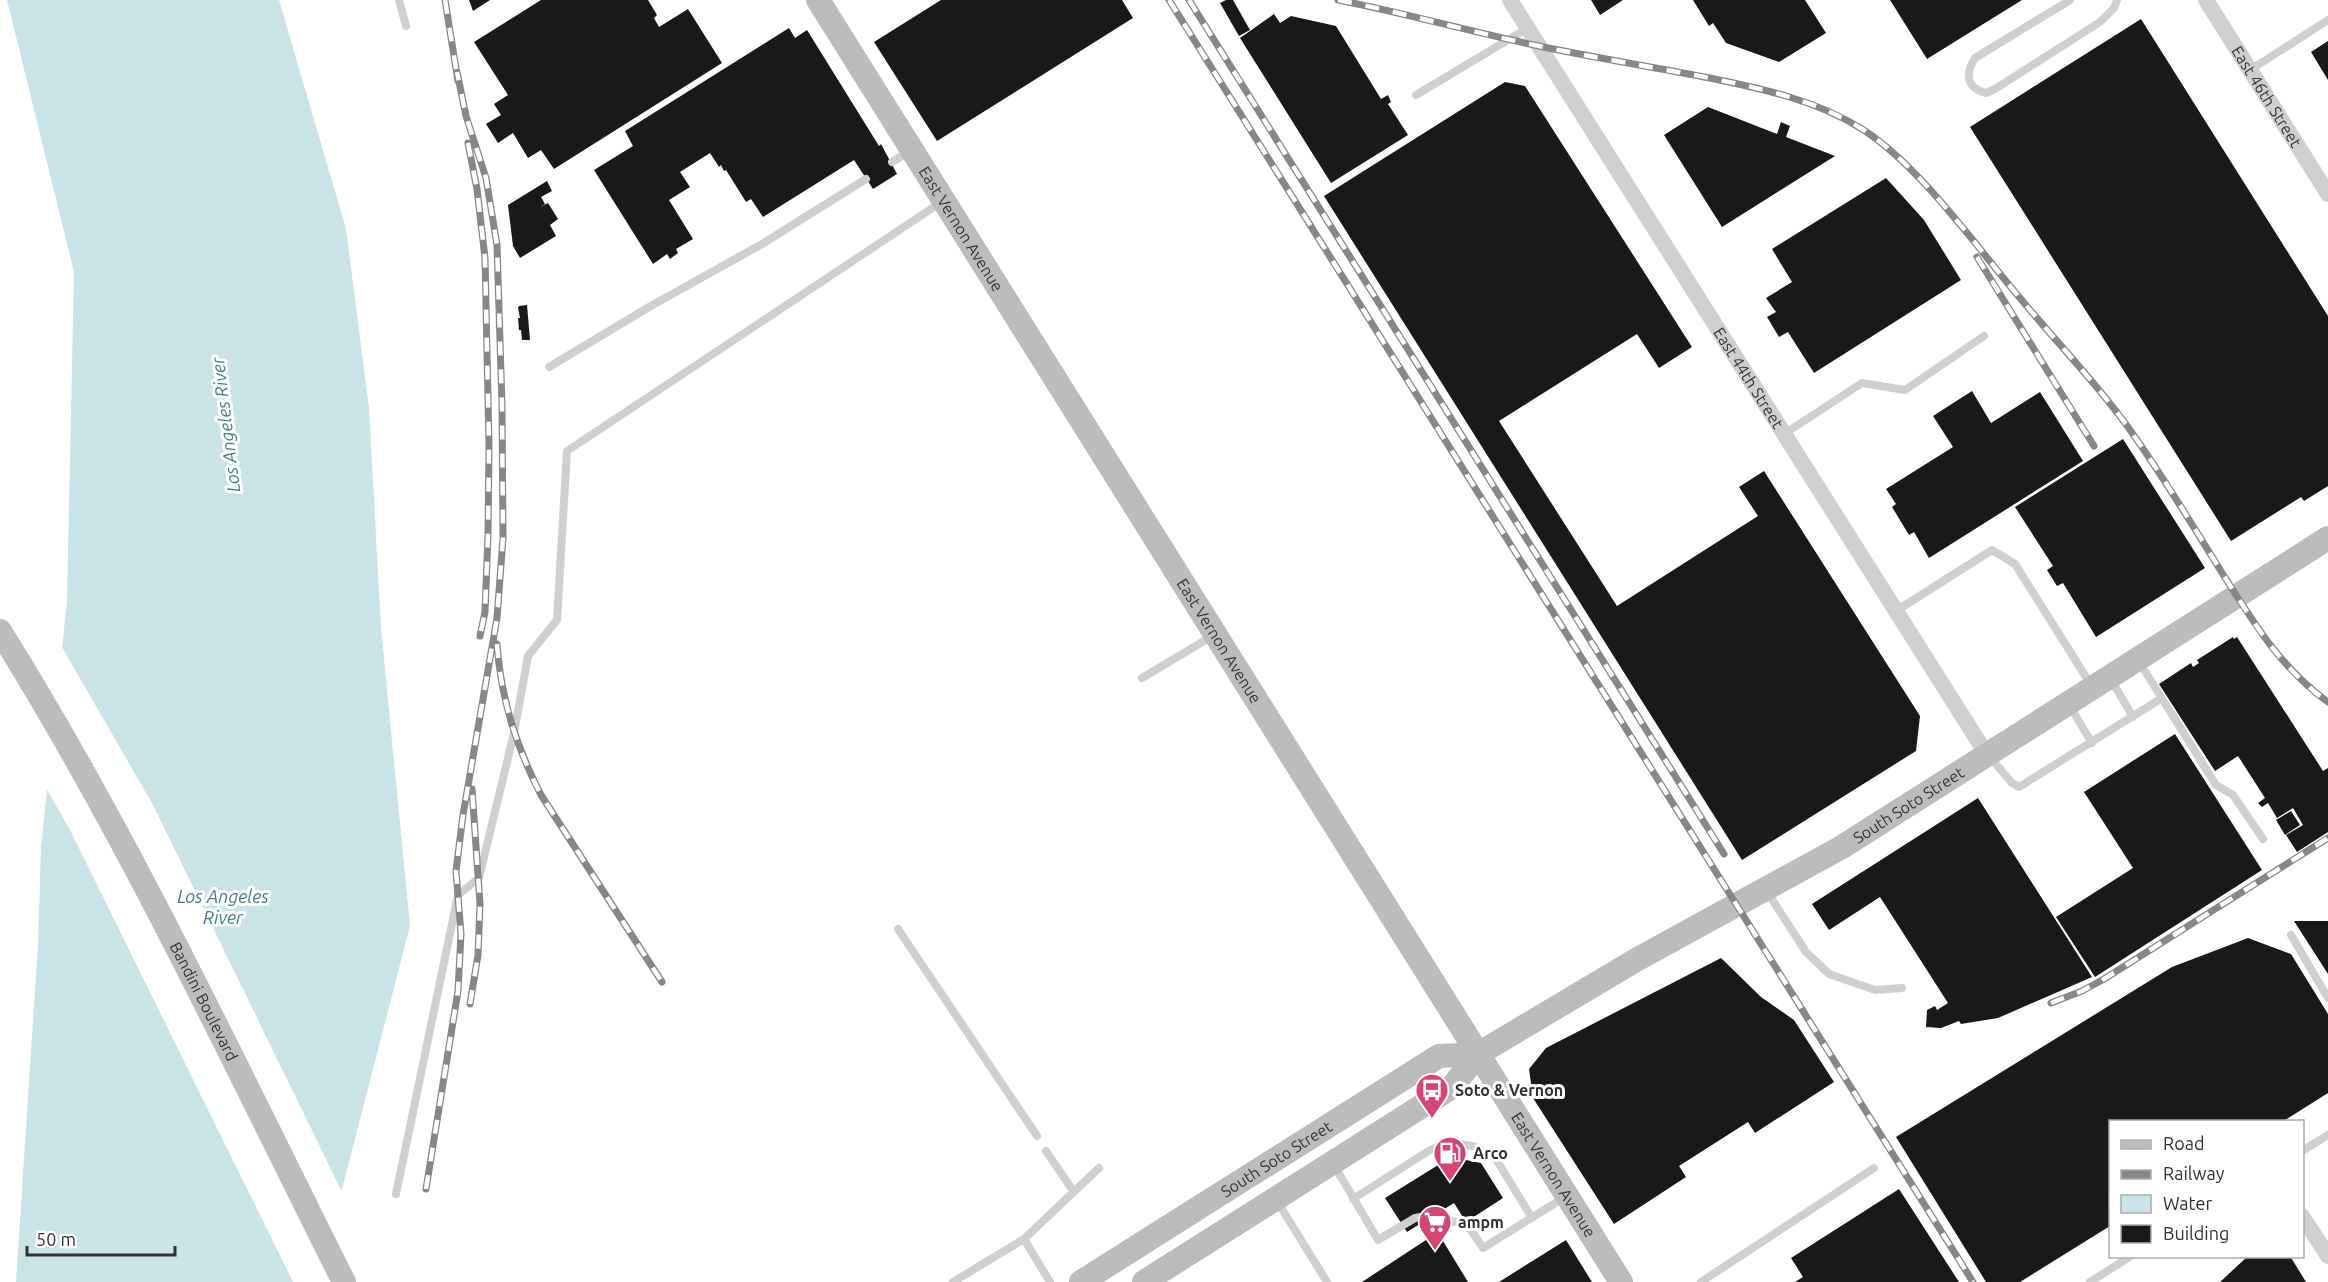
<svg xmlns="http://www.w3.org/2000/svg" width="2328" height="1282" font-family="Ubuntu,sans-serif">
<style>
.water{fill:#cae3e7}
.pier{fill:#fff}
.building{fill:#191919}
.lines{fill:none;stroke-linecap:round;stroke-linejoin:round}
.lane{stroke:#cfcfcf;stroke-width:8}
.street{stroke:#cfcfcf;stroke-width:16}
.secondary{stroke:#bcbcbc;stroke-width:24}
.rail-casing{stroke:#878787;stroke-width:7}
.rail{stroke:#fff;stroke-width:4.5;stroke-dasharray:14;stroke-linecap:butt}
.labels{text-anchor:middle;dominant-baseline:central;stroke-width:6;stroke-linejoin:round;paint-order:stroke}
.street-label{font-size:16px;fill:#323232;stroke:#fff}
.poi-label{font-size:16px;font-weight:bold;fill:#323232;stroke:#fff;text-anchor:start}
.water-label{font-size:18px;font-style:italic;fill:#437d88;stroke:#fff}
</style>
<rect width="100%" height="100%" fill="#fff"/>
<path class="water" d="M7,0H279L346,229L369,408L381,628L410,926L318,1282H16L38,944L41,847L67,601L74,272Z"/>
<path class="pier" d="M59,642L153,805L344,1196L321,1282H293L70,830L45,786Z"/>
<path class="building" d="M469,0H490L473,11Z
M541,0H648L657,15L654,18L659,27L688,9L722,63L554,169L541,150L528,158L513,133L498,143L486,124L501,115L494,104L508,95L474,42Z
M941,0H1122L1133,18L937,141L874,42Z
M1226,0H1233L1250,30L1239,36L1220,3Z
M1591,0H1623L1600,15Z
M1693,0H1805L1826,33L1779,62L1726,43L1713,23L1709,26Z
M1890,0H2022L1927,59Z
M1274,14L1280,23L1291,16L1336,26L1381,99L1388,95L1391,102L1388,104L1408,135L1331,183L1240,38Z
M2141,19L2328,316V486L2304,501L2301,497L2231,541L1970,127Z
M789,28L795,38L807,30L879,146L881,144L897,174L873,189L854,160L763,217L751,199L746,202L726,170L724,171L721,165L719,167L710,153L680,172L690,187L669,200L693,239L676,249L678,253L670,259L667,254L653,264L594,170L633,146L625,131Z
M2328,41V80L2311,52Z
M1505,82L1525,86L1692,347L1659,368L1637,334L1499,421L1617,606L1758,516L1739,487L1764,471L1920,716L1916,751L1742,860L1324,196Z
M1708,107L1777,134L1781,122L1790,126L1786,137L1835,156L1722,227L1664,135Z
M1886,178L1924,220L1961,280L1814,373L1788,332L1779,337L1767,317L1776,312L1766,298L1792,282L1772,249Z
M547,181L552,191L541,197L545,204L540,207L548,203L558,219L550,225L556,236L520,258L513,246L508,205Z
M527,305L530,340H522L521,330H519L518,318H520L518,308L519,306Z
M1972,391L1991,423L2040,392L2083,461L1929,558L1914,532L1909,535L1892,507L1896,504L1886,489L1953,447L1933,416Z
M2123,439L2205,568L2096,637L2063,583L2057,586L2047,570L2053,566L2015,507Z
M2233,637L2234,639L2237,637L2323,771L2328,768V832L2297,852L2286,835L2303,825L2293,808L2277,818L2268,803L2262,807L2258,803L2265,798L2238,756L2215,771L2159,684L2191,663L2193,667L2199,663L2197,660Z
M2175,734L2262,870L2095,977L2056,917L2133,868L2084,792Z
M1978,798L2092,977L1998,1018L1961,1024L1959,1021L1941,1028L1926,1027L1927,1010L1935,1006L1937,1010L1948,1003L1880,897L1829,930L1812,904Z
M2291,811L2300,825L2285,835L2276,820Z
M2294,921H2328V974Z
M2248,938L2291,954L2328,1014V1093L2282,1122H2110V1226L2020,1282H1986L1896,1137L2172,967Z
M1721,958L1761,997L1794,1020L1834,1082L1755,1133L1748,1122L1679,1166L1686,1177L1614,1224L1533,1098L1529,1069L1546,1048Z
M1451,1157L1481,1163L1503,1198L1466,1222L1454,1203L1407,1232L1385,1198Z
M1899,1189L1959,1282H1795L1803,1277L1791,1258Z
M1429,1238L1443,1241L1468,1282H1362Z
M1566,1240L1592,1282H1499Z
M2248,1256H2290L2306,1282H2220Z"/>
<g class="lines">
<path class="lane" d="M399,0L406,26
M2070,0L1975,58C1965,74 1966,88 1986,93L1995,89L2100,22L2114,8L2117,0
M2250,70L2328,20
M1416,95L1528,28
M892,162L911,150
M549,367L649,307L762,244L866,179
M1784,434L1862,383L1905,390L1984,336
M1896,611L1992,550L2015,564L2091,685
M2138,660L2216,785L2233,795L2263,839
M1142,678L1214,635
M2110,678L2133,717
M2069,705L2092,743
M1989,756L2012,783L2019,787L2162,698
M1766,890L1806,952L1829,974L1875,990L1902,988
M898,929L1037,1136
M2291,935L2328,998
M1046,1151L1074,1192
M2302,1151L2328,1135
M1334,1165L1378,1240L1415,1218L1426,1216L1459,1223L1471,1230L1483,1248L1565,1197
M396,1194L458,895L479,878L514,733L528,656L557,620L567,451L943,201
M1353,1199L1430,1150L1451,1142L1476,1147L1496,1159L1532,1218
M1277,1201L1327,1282
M1024,1239L1050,1282
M953,1282L1024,1239L1099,1168
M1701,1282L1874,1168
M2090,1282L2131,1256"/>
<g class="street">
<path id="s1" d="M1510,0L1987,755"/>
<path id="s2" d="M2206,0L2328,194"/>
<path d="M2302,1216L2328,1256"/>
</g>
<g class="secondary">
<path id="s3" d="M818,0L1621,1282"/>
<path id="s4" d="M0,631C130,839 234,1063 344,1282"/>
<path id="s5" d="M1081,1282L1439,1056L1478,1054"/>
<path id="s6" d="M1144,1282L1452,1087L1478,1054L1636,960L1842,847L2328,538"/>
</g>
<defs>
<path id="rail" d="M445,0L458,81
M1169,0L1973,1282
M1189,0L1724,854
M1338,0C1405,13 1471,32 1539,46C1596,58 1653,67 1710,78C1763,89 1816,100 1862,129C1920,166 1975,245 2020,298C2058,344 2101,388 2135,437C2165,480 2192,524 2219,568C2251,618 2278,666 2328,702
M468,143L477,189L485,258L489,446L488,535L485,612L480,636
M1977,257L2094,446
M497,644C501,699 516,746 541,795L662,982
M2051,1003L2082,991L2104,979L2328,838
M470,1004L478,955L480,904L472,789
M426,1189L458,991L461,934L456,871L463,815L497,618L503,538L502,405L497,245L486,178L466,116L457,72"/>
</defs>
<use href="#rail" class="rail-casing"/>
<use href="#rail" class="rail"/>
</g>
<defs>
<symbol id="bus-pin" viewBox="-11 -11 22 30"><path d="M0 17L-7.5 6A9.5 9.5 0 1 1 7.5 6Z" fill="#d64673" stroke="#fff"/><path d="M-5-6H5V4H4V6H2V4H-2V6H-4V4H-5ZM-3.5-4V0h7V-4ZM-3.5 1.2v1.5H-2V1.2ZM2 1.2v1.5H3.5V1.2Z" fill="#fff"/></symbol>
<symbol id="fuel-pin" viewBox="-11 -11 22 30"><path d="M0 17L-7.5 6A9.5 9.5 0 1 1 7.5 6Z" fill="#d64673" stroke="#fff"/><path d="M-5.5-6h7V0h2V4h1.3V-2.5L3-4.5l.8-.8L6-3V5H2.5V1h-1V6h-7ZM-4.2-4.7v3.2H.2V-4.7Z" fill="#fff"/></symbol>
<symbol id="supermarket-pin" viewBox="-11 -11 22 30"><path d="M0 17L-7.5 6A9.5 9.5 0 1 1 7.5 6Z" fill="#d64673" stroke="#fff"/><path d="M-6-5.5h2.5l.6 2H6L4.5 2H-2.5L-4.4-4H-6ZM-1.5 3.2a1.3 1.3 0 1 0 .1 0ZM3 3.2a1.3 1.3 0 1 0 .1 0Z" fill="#fff"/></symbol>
</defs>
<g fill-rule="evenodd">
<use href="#bus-pin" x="1413" y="1071" width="38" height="52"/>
<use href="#fuel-pin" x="1431" y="1134" width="38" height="52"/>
<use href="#supermarket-pin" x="1416" y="1203" width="38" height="52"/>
</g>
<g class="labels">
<g class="street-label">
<text stroke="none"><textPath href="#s2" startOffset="114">East 46th Street</textPath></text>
<text stroke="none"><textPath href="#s3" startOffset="270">East Vernon Avenue</textPath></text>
<text stroke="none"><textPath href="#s1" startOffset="447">East 44th Street</textPath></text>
<text stroke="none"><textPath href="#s3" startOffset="756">East Vernon Avenue</textPath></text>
<text stroke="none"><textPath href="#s6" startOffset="904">South Soto Street</textPath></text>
<text stroke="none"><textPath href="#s4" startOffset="423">Bandini Boulevard</textPath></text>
<text stroke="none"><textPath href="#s5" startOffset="231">South Soto Street</textPath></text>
<text stroke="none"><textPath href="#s3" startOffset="1386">East Vernon Avenue</textPath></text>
</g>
<g class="poi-label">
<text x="1455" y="1090">Soto &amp; Vernon</text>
<text x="1473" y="1153">Arco</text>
<text x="1458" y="1222">ampm</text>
</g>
<g class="water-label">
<text transform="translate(225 425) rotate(-97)">Los Angeles River</text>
<text x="223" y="896">Los Angeles<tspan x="223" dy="21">River</tspan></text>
</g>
</g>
<rect x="2109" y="1120" width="195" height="138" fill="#ffffff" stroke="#adadad" stroke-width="1.5"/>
<rect x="2121" y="1140" width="30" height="9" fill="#bcbcbc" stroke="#adadad" stroke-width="1.5"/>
<text x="2163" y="1150" font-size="18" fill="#323232">Road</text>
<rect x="2121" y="1170" width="30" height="9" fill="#878787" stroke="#adadad" stroke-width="1.5"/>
<text x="2163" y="1180" font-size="18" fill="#323232">Railway</text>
<rect x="2121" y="1195" width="30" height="18" fill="#cae3e7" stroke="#adadad" stroke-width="1.5"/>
<text x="2163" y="1210" font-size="18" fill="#323232">Water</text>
<rect x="2121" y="1225" width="30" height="18" fill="#191919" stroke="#adadad" stroke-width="1.5"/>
<text x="2163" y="1240" font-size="18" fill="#323232">Building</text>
<path d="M27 1246v9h148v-9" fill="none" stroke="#323232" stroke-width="3"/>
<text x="36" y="1246" font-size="18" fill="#323232" stroke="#ffffff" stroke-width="4.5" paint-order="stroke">50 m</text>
</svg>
